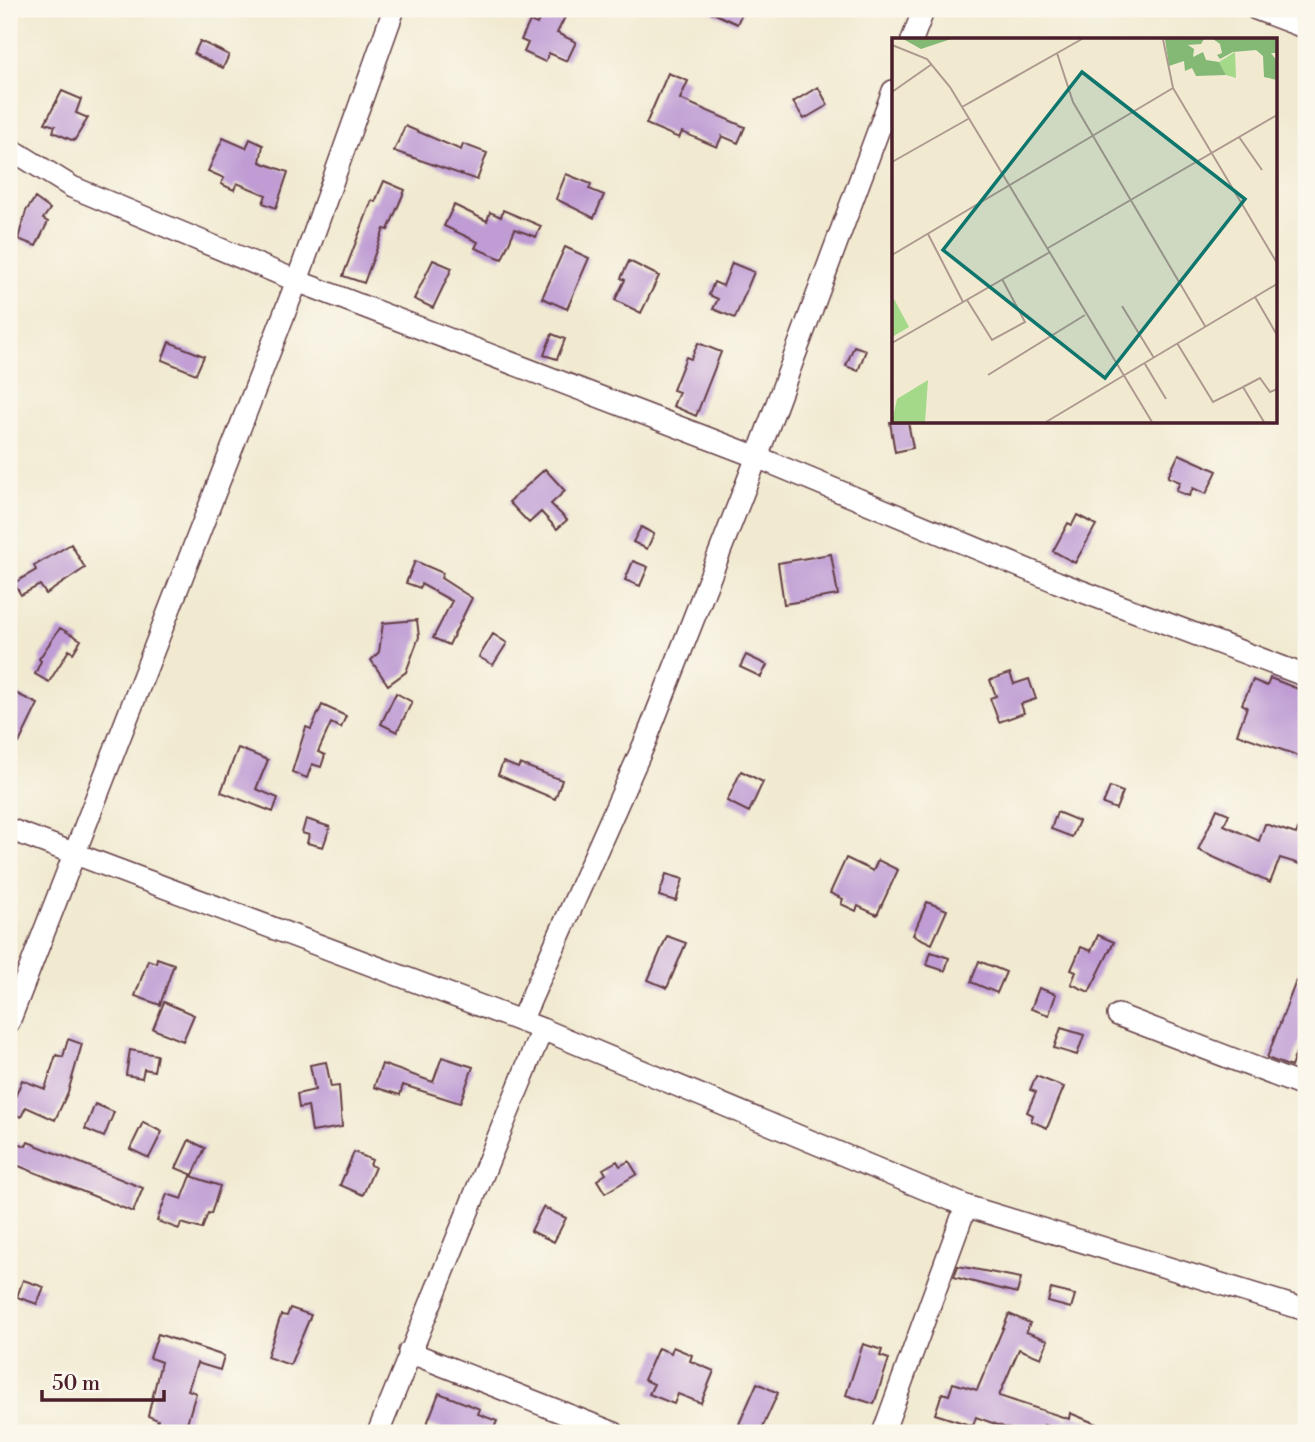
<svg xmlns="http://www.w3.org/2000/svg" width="1315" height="1442" font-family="'Libre Bodoni',serif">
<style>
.building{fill:#bf9cd4}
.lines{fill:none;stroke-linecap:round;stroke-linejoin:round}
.minor-casing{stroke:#633d44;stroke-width:24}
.minor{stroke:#fff;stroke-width:21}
.inset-road{fill:none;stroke:#ae998f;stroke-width:2}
.view{fill:#0f766e;fill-opacity:0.15;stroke:#0f766e;stroke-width:3.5}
.inset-edge{fill:none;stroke:#4a1f2b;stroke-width:3.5}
</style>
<rect width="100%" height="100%" fill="#fbf7ec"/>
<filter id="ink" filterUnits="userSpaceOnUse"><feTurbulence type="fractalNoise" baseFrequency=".0143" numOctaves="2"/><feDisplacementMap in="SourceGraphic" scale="14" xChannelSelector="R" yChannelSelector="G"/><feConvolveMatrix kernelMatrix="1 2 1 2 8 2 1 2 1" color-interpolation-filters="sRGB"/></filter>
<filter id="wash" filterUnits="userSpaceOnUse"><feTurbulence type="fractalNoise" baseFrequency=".00686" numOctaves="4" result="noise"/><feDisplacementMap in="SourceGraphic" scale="28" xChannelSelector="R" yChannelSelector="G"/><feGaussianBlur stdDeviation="1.57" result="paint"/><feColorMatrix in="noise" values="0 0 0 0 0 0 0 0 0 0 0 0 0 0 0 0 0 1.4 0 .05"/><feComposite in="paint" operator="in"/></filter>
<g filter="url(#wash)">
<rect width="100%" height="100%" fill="#f1ead1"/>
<g id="blocks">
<path class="building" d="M544,9H557L567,13L557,33L576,42L567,61L549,53L545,62L524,52L528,43L521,40L530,21L537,24Z
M704,9H744L737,24Z
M200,41L229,55L223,68L194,54Z
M668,73L688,81L680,99L745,127L738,143L722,136L717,147L682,132L679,138L646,124Z
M818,87L828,105L804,119L793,102Z
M62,91L81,99L76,113L88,118L74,141L53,132L55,126L45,123Z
M405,126L461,150L463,144L487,153L477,180L394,151Z
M223,138L246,148L250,139L263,145L260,162L288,172L276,208L263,203L266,195L237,183L234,190L221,184L224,178L208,171Z
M566,174L591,184L589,189L604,195L594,218L556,199Z
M384,181L405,190L388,230L384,229L364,283L343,276L372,200L375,202Z
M35,198L50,209L43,219L48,222L36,246L18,239L26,211Z
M454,205L487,221L490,212L501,217L503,210L541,226L536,237L515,229L502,259L475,248L478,242L444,226Z
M565,247L589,258L567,309L542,298Z
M433,260L452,268L433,308L414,299Z
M629,261L659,276L641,313L615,300L625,280L621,278Z
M732,263L754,272L735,318L713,309L718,299L709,295L714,282L723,286Z
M552,334L565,339L557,359L544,355Z
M169,342L204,356L196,374L162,360Z
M698,343L721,352L696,416L673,406L679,392L673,390L686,357L691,359Z
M854,346L866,350L858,371L846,366Z
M890,422H908L913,448L895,452Z
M1179,454L1217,471L1206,494L1193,488L1189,496L1176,491L1180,482L1168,477Z
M545,469L565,491L551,504L567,520L557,529L541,512L529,523L509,502Z
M1077,515L1096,525L1075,563L1053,551L1068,523L1072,525Z
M641,527L654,534L647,549L633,542Z
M71,544L85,568L46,594L40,585L21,595L14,583L36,570L34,566Z
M831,554L838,595L784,604L778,563Z
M415,561L443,573L441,578L472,598L449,645L433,638L452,601L421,584L420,588L406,583Z
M633,561L648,567L640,586L625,580Z
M417,620L419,637L406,672L388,685L371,660L379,652L383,623Z
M60,628L81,640L73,653L69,650L49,682L35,674L41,661L39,659Z
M493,634L507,643L493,665L479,657Z
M746,655L767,665L761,677L740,667Z
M1010,673L1014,684L1029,679L1036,699L1021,704L1024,713L999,722L990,698L996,696L990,680Z
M1270,678L1306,692V745L1302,757L1237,734L1247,707L1242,704L1253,680L1267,686Z
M9,690L38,704L19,743L9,738Z
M396,693L412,702L397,732L381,724Z
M322,705L346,716L341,728L331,723L318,752L325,755L321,767L312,764L307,778L292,772L306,727L311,729Z
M238,748L268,760L256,789L278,798L273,812L221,792Z
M503,762L518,768L520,764L562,780L555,799L498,775Z
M741,771L763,782L749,812L727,801Z
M1110,787L1123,792L1116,809L1103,804Z
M1217,809L1229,814L1224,825L1259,841L1265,824L1296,834L1306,809V866L1280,858L1270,883L1198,850Z
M1057,812L1079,821L1072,837L1051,829Z
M306,819L330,827L323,847L307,843L309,835L302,833Z
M846,858L873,871L878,860L898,870L877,915L858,906L856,911L841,904L843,899L830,893Z
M666,874L683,879L676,901L659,896Z
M927,902L947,910L932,944L913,935Z
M1098,935L1114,942L1089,992L1071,984L1076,972L1071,970L1081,947L1091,951Z
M667,936L686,943L667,988L648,980Z
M931,952L949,958L945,971L927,965Z
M157,958L174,964L160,1005L135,996L148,960L156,963Z
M979,961L1006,972L997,993L971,982Z
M1296,981L1306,984V1024L1291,1067L1267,1058Z
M1039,988L1056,994L1049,1015L1031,1009Z
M164,1002L194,1015L183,1041L153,1029Z
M1061,1028L1084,1035L1077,1055L1054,1048Z
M68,1039L82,1044L68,1092L55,1120L26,1107L21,1117L9,1112L22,1080L45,1089L56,1055L63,1057Z
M130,1050L157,1055L154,1071L144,1069L142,1078L126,1075Z
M442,1057L473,1067L460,1103L403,1085L400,1095L374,1087L382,1064L433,1082Z
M326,1062L331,1087L339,1086L342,1127L312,1132L308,1106L299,1108L297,1094L315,1090L310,1065Z
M1036,1076L1064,1087L1047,1128L1031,1121L1033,1115L1027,1112L1036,1092L1030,1090Z
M95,1104L114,1112L104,1137L85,1129Z
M143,1122L162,1132L149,1158L130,1149Z
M9,1140L26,1146L28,1142L143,1188L133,1212L9,1162Z
M189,1140L205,1148L193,1175L176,1168Z
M354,1152L372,1160L370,1165L375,1167L363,1195L340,1185Z
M617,1161L620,1166L629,1161L637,1174L605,1193L597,1180L606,1174L603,1169Z
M191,1176L220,1186L211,1214L208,1213L202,1229L181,1223L179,1229L157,1221L167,1194L182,1199Z
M543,1207L566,1218L554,1242L531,1231Z
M958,1266L1021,1278L1017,1293L954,1277Z
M23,1280L44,1287L37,1304L17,1297Z
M1051,1289L1075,1295L1071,1308L1048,1302Z
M290,1308L311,1315L290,1365L267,1357L281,1315L287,1316Z
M1009,1314L1030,1323L1026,1332L1048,1340L1041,1358L1019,1349L999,1396L1069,1419L1070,1413L1118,1433H1066L1044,1425L1041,1433H1020L976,1417L973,1426L935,1414L942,1393L949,1395L953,1383L977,1390Z
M158,1334L224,1356L220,1370L197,1363L188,1390L196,1393L184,1433H155L158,1420L148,1416L161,1362L150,1358Z
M863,1344L882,1350L880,1356L889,1359L874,1404L846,1395Z
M673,1347L692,1355L690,1361L714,1371L701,1403L678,1394L674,1404L649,1394L654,1384L644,1380L658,1348L671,1353Z
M757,1383L778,1393L760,1433L739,1424Z
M439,1393L480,1409L478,1414L497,1421L492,1433H452L427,1424Z"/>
</g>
</g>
<g filter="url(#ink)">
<use href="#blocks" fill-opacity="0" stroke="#633d44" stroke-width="2"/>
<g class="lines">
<defs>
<path id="minor" d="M1256,9L1306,28
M912,40L924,9
M9,148L72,187L297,281L757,457L1057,582L1306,676
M9,829L542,1029L966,1206L1306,1310
M1118,1015L1306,1087
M521,1021L646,740L757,457L893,91
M9,1022L297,281L394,9
M409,1352L614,1433
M378,1433L542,1029
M883,1433L966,1206"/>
</defs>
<use href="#minor" class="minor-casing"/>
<use href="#minor" class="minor"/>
</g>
</g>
<g transform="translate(892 38)">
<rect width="385" height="385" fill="#f1ead1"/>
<path d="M343,14L344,40L334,37L327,24ZM2,261L17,289L0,299V263ZM36,342L33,384H0L5,361Z" fill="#a4d989"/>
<path d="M11,1H59L29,11ZM273,1H312L309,6L296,7L302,11L301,19L311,14L314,22L327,24L334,37L304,38L300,30L293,33L292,23L277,28ZM321,1H385V15H379L385,23V42L372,39L371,18L364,12L341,14L328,21L325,17L330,15L328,6Z" fill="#83b975"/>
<path class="inset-road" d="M271,1L281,50L385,225M0,7L35,21L58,49L260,384M165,15L181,64L313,288M0,54L40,26M70,69L190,1M347,99L370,132M0,124L76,81M36,196L71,264M156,210L385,77M0,217L281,50M385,246L363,259L385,297M75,262L100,302L133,284L110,241M230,268L262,320M0,305L158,214M285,305L321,364L351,349L372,384M253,326L274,361M96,337L193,277M351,349L368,340L378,354L385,351M154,384L363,259"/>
<path class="view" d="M190,34L353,161L213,340L51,212Z"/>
<rect width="385" height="385" class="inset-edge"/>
</g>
<rect width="1315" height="1442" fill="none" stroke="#fbf7ec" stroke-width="35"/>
<path d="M42 1390v10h122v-10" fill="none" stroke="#4a1f2b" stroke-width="3.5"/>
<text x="52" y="1390" font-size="21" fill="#4a1f2b" stroke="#fbf7ec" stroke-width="5" paint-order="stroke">50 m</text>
</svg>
